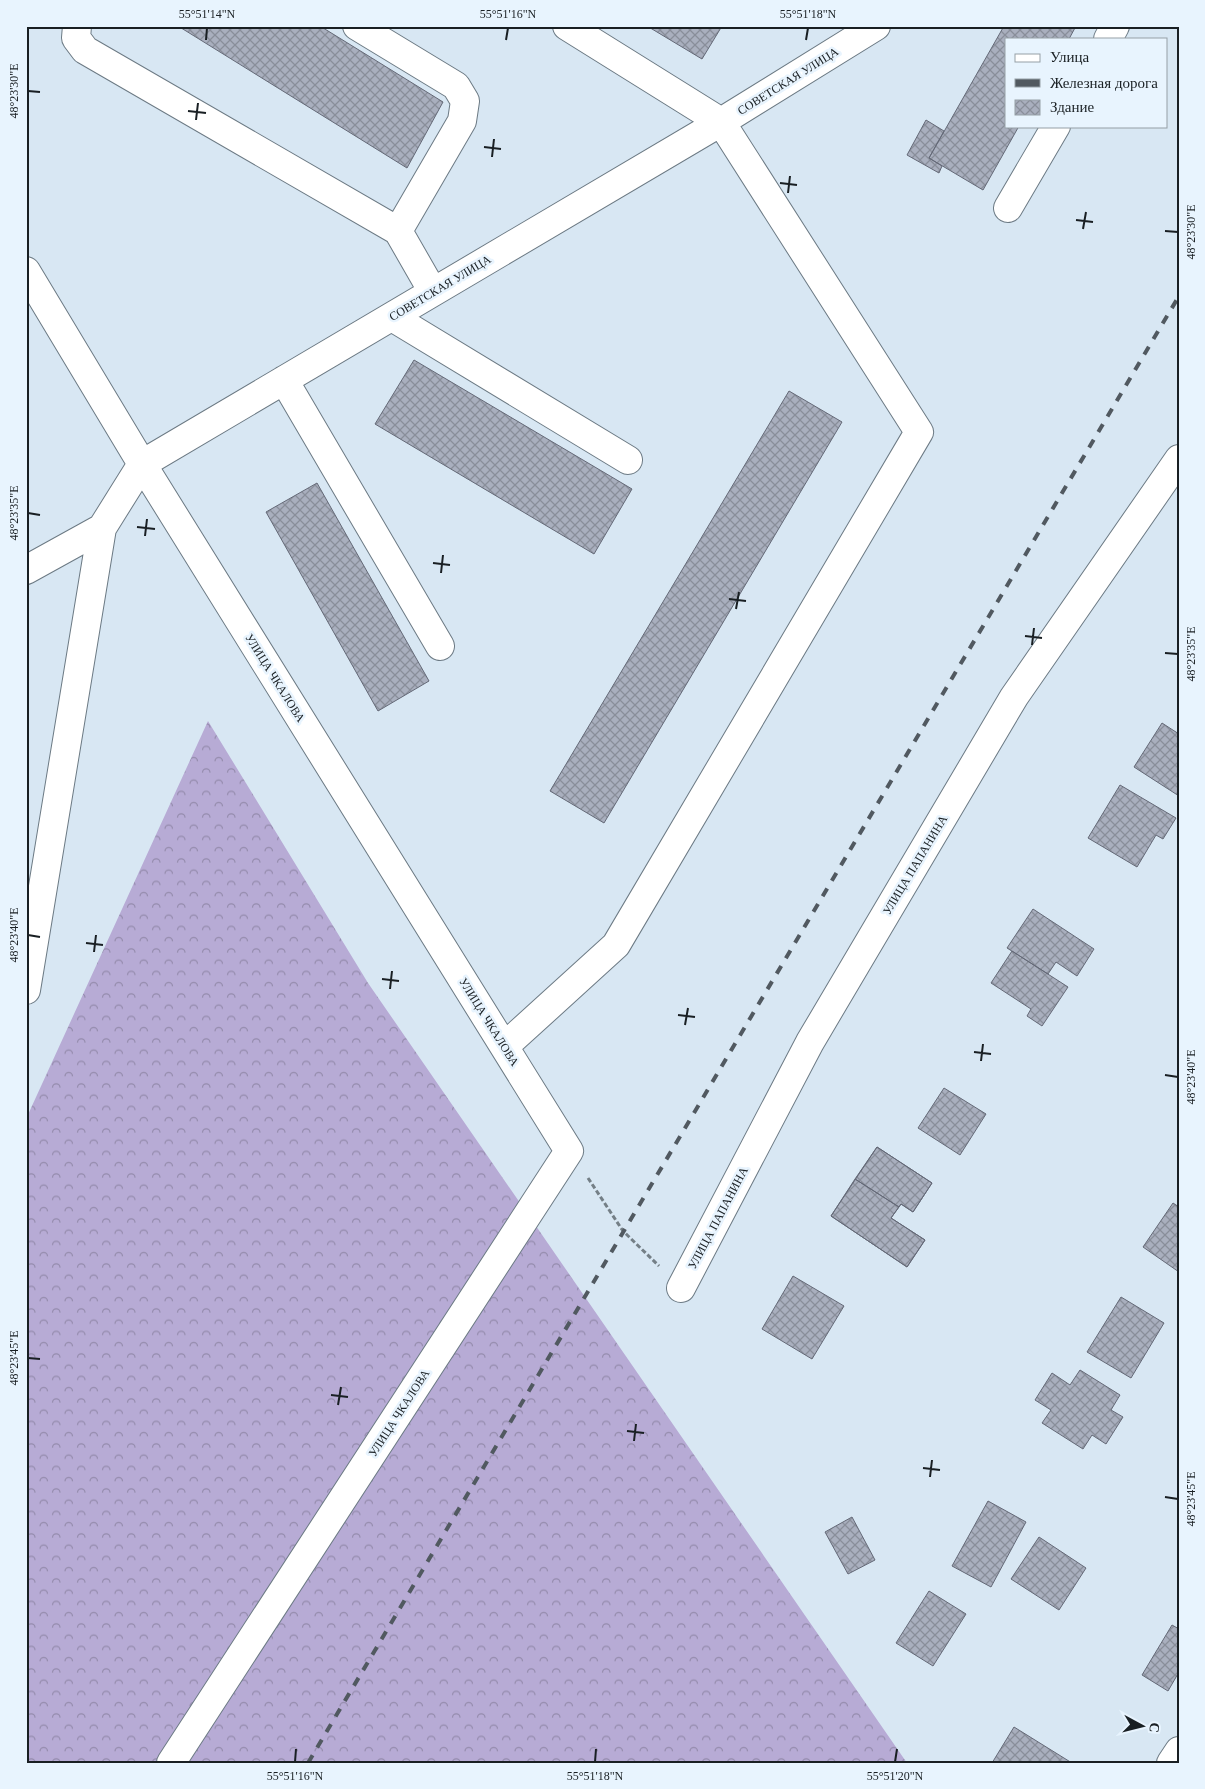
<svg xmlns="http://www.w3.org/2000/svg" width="1205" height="1789" font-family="'Times New Roman',serif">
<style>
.forest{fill:url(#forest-crowns)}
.building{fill:url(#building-cross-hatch);stroke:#646977}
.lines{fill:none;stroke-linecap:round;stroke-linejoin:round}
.minor-casing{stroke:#6c7a84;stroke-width:30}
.path{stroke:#747f86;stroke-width:3;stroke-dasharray:5 2.5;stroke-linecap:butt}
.minor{stroke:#fff;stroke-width:28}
.rail{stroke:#515960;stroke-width:4;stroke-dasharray:9 9;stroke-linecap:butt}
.ticks{fill:none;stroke:#191f23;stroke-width:2}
.labels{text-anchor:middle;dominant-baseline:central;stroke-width:5;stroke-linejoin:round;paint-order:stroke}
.street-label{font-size:12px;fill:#191f23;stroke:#e8f4fe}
.neatline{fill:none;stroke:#191f23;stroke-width:2}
.ticks-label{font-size:12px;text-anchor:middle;fill:#191f23}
</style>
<defs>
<pattern id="forest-crowns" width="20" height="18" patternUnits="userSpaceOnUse" patternTransform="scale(1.25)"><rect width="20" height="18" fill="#b7abd5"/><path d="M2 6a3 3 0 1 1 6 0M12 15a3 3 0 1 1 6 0" fill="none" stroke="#948bac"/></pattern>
<pattern id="building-cross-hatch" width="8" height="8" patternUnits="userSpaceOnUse" patternTransform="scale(1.25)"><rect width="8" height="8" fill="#a9afbe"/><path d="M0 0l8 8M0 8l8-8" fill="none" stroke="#898e9a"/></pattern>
</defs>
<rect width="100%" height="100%" fill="#d8e7f3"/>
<path class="forest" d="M208,721L368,983L907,1763H26V1119Z"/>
<path class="building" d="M178,26H320L443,102L407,168Z
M647,26H722L702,59Z
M1004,26H1076L1069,39H1006V126H1019L983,190L929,158Z
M926,120L944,131L929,158L942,166L939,173L907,155Z
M414,360L632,489L594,554L375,424Z
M789,391L842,422L604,823L550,791Z
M317,483L429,681L378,711L266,512Z
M1162,723L1179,734V796L1134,767Z
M1120,785L1176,818L1163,839L1156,835L1137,867L1088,838Z
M1033,909L1094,949L1077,976L1056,962L1048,974L1007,948Z
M1012,951L1068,987L1042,1026L1027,1016L1031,1009L991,983Z
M944,1088L986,1114L960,1155L918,1128Z
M877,1147L932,1183L913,1212L901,1204L891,1218L925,1240L907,1267L831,1216Z
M877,1147L932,1183L913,1212L901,1204L899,1207L855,1179Z
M855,1179L899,1207L891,1218L925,1240L907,1267L831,1216Z
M1173,1203L1179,1207V1272L1143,1247Z
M793,1276L844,1306L812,1359L762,1329Z
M1121,1297L1164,1323L1131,1378L1087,1352Z
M1080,1370L1120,1395L1111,1410L1123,1417L1106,1444L1092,1435L1083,1449L1042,1423L1051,1410L1035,1400L1052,1373L1070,1385Z
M988,1501L1026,1522L991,1587L952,1566Z
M852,1517L875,1560L848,1574L825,1532Z
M1039,1537L1086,1568L1059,1610L1011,1579Z
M929,1591L966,1614L933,1666L896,1643Z
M1172,1625L1179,1629V1672L1168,1691L1142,1675Z
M1014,1727L1072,1763H992Z"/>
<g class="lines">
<defs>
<path id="minor" d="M77,26L76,38L85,50L398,231L433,292
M357,26L456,86L465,101L462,121L398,231
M1108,39L1115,26
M1008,208L1056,126
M26,271L142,464L569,1151L171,1763
M392,317L628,460
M284,380L440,646
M26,570L102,528L142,464L721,122L876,26
M26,990L102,528
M505,1046L616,945L919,432L721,122L567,26
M681,1288L810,1042L1014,697L1179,459
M1171,1763L1179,1751"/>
</defs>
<use href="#minor" class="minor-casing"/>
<path class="path" d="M588,1178L623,1231L659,1266"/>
<use href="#minor" class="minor"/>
<path class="rail" d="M308,1763L1179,296"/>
</g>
<path class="ticks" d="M206,40L207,28M506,40L508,28M806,40L808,28M28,91L40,92M188,111L206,113M196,120L198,103M484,147L501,149M492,157L494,139M780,183L797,185M788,193L790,176M1076,220L1093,222M1083,229L1086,212M1165,231L1178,232M28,513L40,515M137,527L155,529M145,536L147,519M433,563L450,565M441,573L443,555M729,599L746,601M736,609L739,592M1025,636L1042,638M1032,645L1034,628M1165,653L1178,654M28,935L40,937M86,943L103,945M94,952L96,935M382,979L399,981M390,989L392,971M678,1015L695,1017M685,1025L688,1008M974,1052L991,1054M981,1061L983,1044M1165,1075L1178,1077M28,1358L40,1359M331,1395L348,1397M338,1405L341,1387M627,1431L644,1433M634,1441L636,1424M923,1468L940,1470M930,1477L932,1460M1165,1497L1178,1499M295,1762L296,1749M595,1762L596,1749M895,1762L897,1749"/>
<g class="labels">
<g class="street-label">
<text transform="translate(788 81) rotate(-32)">СОВЕТСКАЯ УЛИЦА</text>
<text transform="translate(440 288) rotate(-31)">СОВЕТСКАЯ УЛИЦА</text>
<text transform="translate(275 678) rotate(58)">УЛИЦА ЧКАЛОВА</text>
<text transform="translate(915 865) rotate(-59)">УЛИЦА ПАПАНИНА</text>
<text transform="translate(489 1022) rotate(58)">УЛИЦА ЧКАЛОВА</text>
<text transform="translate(718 1218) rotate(-62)">УЛИЦА ПАПАНИНА</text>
<text transform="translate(399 1413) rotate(-57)">УЛИЦА ЧКАЛОВА</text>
</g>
</g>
<rect width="1205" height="1789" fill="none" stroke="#e8f4fe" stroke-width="55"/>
<rect x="1005" y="38" width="162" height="90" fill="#e8f4fe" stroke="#959fa6"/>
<rect x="1015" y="54" width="25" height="8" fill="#ffffff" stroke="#959fa6"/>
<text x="1050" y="62" font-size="15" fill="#191f23">Улица</text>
<rect x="1015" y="79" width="25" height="8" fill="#515960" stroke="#959fa6"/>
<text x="1050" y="88" font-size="15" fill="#191f23">Железная дорога</text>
<rect x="1015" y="100" width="25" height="15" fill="url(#building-cross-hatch)" stroke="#959fa6"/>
<text x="1050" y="112" font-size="15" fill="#191f23">Здание</text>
<g transform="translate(1142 1726) rotate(97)" stroke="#e8f4fe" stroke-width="4" paint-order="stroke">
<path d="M0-4L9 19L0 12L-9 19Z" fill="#191f23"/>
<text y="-8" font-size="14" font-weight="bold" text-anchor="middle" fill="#191f23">С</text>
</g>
<rect x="28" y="28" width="1150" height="1734" class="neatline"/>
<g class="ticks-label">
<text x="207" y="18">55°51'14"N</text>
<text x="508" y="18">55°51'16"N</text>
<text x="808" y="18">55°51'18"N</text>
<text transform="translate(14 91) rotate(-90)" y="4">48°23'30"E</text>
<text transform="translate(1191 232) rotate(-90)" y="4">48°23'30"E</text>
<text transform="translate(14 513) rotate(-90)" y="4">48°23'35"E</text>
<text transform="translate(1191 654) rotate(-90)" y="4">48°23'35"E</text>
<text transform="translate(14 935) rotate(-90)" y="4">48°23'40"E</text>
<text transform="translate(1191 1077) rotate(-90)" y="4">48°23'40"E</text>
<text transform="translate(14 1358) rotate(-90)" y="4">48°23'45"E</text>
<text transform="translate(1191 1499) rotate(-90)" y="4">48°23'45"E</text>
<text x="295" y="1780">55°51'16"N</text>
<text x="595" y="1780">55°51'18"N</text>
<text x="895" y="1780">55°51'20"N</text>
</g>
</svg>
